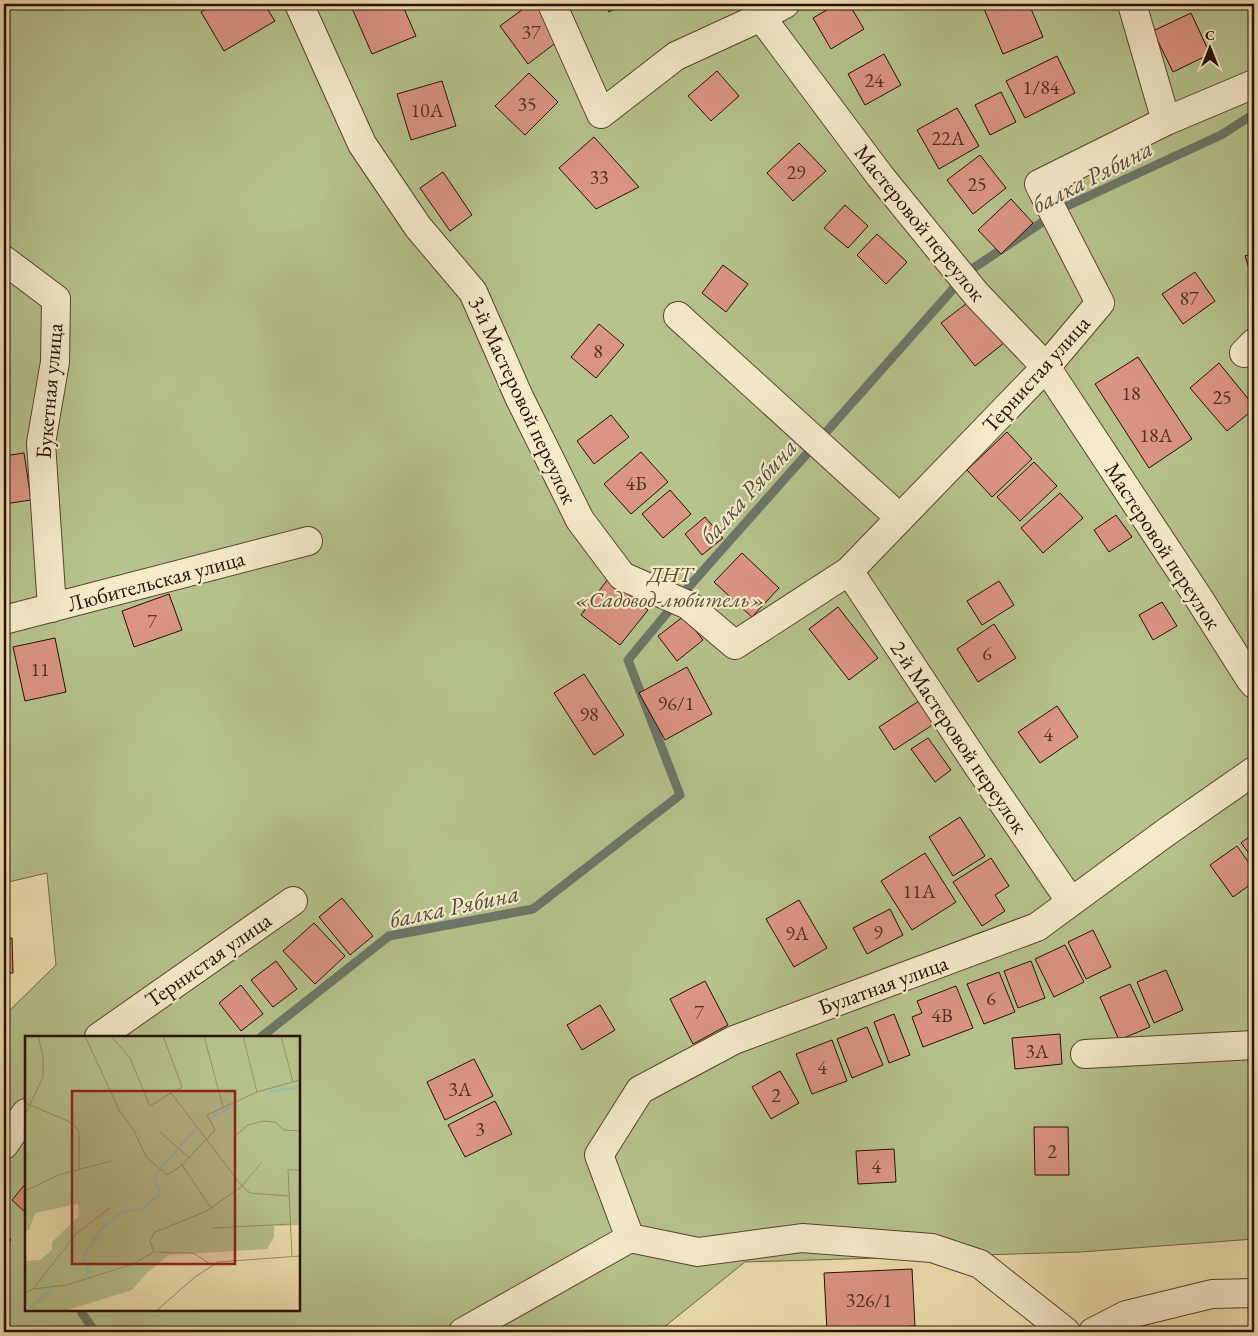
<svg xmlns="http://www.w3.org/2000/svg" width="1258" height="1336" font-family="'EB Garamond',serif">
<style>
.green{fill:#b6c38d;stroke:#6f6849;fill-rule:evenodd}
.lines{fill:none;stroke-linecap:round;stroke-linejoin:round}
.stream{stroke:#6c7769;stroke-width:9}
.building{fill:#db9583;stroke:#280e05}
.minor-casing{stroke:#5a4230;stroke-width:30}
.minor{stroke:#f5ebcb;stroke-width:28}
.labels{text-anchor:middle;dominant-baseline:central;stroke-width:4.5;stroke-linejoin:round;paint-order:stroke}
.number-label{font-size:20px;fill:#553024}
.street-label{font-size:22px;fill:#280e05;stroke:#f5ebcb}
.park-label{font-size:22px;font-style:italic;fill:#5a4d35;stroke:#f5ebcb}
.water-label{font-size:24px;font-style:italic;fill:#504b3f;stroke:#f5ebcb}
.inset-river{fill:none;stroke:#9abdab;stroke-width:2.5}
.inset-road{fill:none;stroke:#9f8c6b;stroke-width:1}
.view{fill:#8f2418;fill-opacity:0.15;stroke:#8f2418;stroke-width:2.5}
.inset-edge{fill:none;stroke:#280e05;stroke-width:2.5}
</style>
<rect width="100%" height="100%" fill="#efe0af"/>
<filter id="stains"><feTurbulence type="fractalNoise" baseFrequency=".004" numOctaves="4"/><feColorMatrix values="0 0 0 0 .2 0 0 0 0 .09 0 0 0 0 .02 0 0 0 .5 -.17"/></filter>
<radialGradient id="worn" r=".72"><stop offset=".6" stop-color="#630" stop-opacity="0"/><stop offset="1" stop-color="#630" stop-opacity=".3"/></radialGradient>
<path class="green" d="M4,4H1254V1239L1081,1252L745,1262L658,1332H4V1016L56,965L47,873L4,883ZM26,1037H299V1310H26Z"/>
<g class="lines">
<path class="stream" d="M261,1037L389,936L533,909L680,795L628,660L686,590L969,271L1065,207L1221,135L1254,114
M83,1310L82,1313L95,1332"/>
</g>
<path class="building" d="M214,4H264L275,21L224,51L201,12Z
M356,4H402L416,36L372,54L351,6Z
M530,4H535L562,38L528,64L500,26Z
M604,4H624L609,12Z
M837,4H849L864,29L831,49L813,18Z
M982,4H1029L1043,37L1003,54Z
M1191,13L1210,54L1173,72L1153,31Z
M884,54L901,85L865,105L848,74Z
M1057,56L1075,93L1025,118L1006,81Z
M717,71L739,96L711,121L688,96Z
M529,73L558,102L525,135L495,106Z
M442,81L456,126L411,140L397,94Z
M1001,92L1016,122L990,135L975,105Z
M957,108L979,146L939,169L917,130Z
M594,137L639,187L596,209L559,168Z
M799,143L826,171L793,201L767,173Z
M980,155L1006,188L973,214L947,180Z
M443,172L472,215L450,231L420,188Z
M1011,199L1033,223L1001,254L978,230Z
M845,205L868,226L848,248L824,228Z
M877,234L907,262L886,284L857,255Z
M1254,253V284L1245,256Z
M723,265L748,284L726,312L702,293Z
M1195,272L1215,301L1183,324L1162,294Z
M971,300L1004,343L975,366L941,323Z
M599,324L624,345L596,378L571,357Z
M1138,357L1192,439L1149,468L1095,384Z
M1219,363L1254,406V409L1227,431L1190,388Z
M611,415L629,437L594,464L577,441Z
M1007,432L1032,459L992,497L967,470Z
M641,452L668,482L631,514L604,484Z
M24,453L31,500L4,504V456Z
M1034,462L1057,486L1020,521L997,497Z
M670,490L691,514L663,538L642,514Z
M1060,493L1083,518L1043,553L1021,528Z
M1116,515L1132,537L1109,552L1094,530Z
M705,517L723,538L702,555L685,534Z
M742,553L779,588L752,617L714,582Z
M608,579L648,610L620,645L581,615Z
M999,581L1014,605L982,625L967,601Z
M169,594L182,630L134,647L122,611Z
M1162,602L1177,626L1153,640L1139,615Z
M838,607L878,658L849,680L809,629Z
M684,616L703,640L677,661L658,636Z
M994,624L1016,658L978,682L957,649Z
M55,638L66,692L25,701L13,647Z
M687,667L712,714L665,740L639,693Z
M584,674L624,735L594,755L554,693Z
M919,701L934,724L894,750L879,727Z
M1057,706L1078,737L1040,763L1018,732Z
M928,738L951,770L935,782L911,749Z
M960,817L985,856L953,876L929,837Z
M1254,833V860L1241,843Z
M1237,846L1254,870V882L1233,897L1210,865Z
M925,853L956,902L912,930L881,881Z
M991,858L1009,886L995,895L1005,911L982,926L953,882Z
M342,898L373,936L350,955L319,917Z
M799,900L827,948L794,967L766,919Z
M890,909L903,935L867,954L853,928Z
M314,923L345,956L315,984L283,951Z
M1093,930L1111,967L1086,979L1068,942Z
M4,938H12L13,973H4Z
M1065,945L1084,982L1054,997L1035,959Z
M276,961L297,989L273,1007L251,980Z
M1031,961L1045,998L1018,1008L1004,971Z
M1166,970L1183,1010L1154,1023L1137,982Z
M999,972L1015,1012L984,1024L967,984Z
M705,981L728,1025L693,1044L670,999Z
M1130,984L1150,1027L1119,1040L1100,997Z
M241,985L263,1014L241,1031L219,1003Z
M956,986L973,1028L923,1047L912,1017L922,1013L917,1001Z
M600,1005L615,1030L582,1050L567,1025Z
M894,1014L910,1055L889,1063L874,1022Z
M867,1027L883,1065L852,1078L837,1039Z
M1060,1034L1062,1064L1015,1069L1012,1038Z
M832,1040L847,1081L812,1094L796,1054Z
M474,1059L493,1096L445,1120L427,1082Z
M780,1071L799,1103L771,1119L752,1087Z
M495,1101L512,1134L465,1157L448,1125Z
M1034,1127H1068L1069,1175H1035Z
M894,1149L896,1182L858,1184L856,1151Z
M26,1183V1213L12,1200Z
M4,1232L11,1240L4,1247Z
M4,1250L10,1256L4,1262Z
M912,1269L915,1326L827,1331L824,1273Z"/>
<g class="lines">
<defs>
<path id="minor" d="M299,4L362,144L418,227L473,292L519,397L580,520L622,576L688,605L735,645L849,571L1046,367L1100,303L1039,184L1166,121L1254,84
M552,4L601,114L676,56L761,17L880,176L977,295L1046,367L1198,597L1250,679L1254,684
M1132,4L1166,121
M761,17L785,4
M4,260L56,299L55,362L41,443L52,608
M678,316L900,518
M1244,353L1254,343
M849,571L978,766L1071,902
M4,620L308,541
M99,1037L293,901
M1085,1054L1254,1045
M4,1145L26,1113
M630,1238L599,1155L640,1090L734,1040L1037,927L1165,833L1254,771
M630,1238L698,1252L802,1238L932,1248L980,1264L1066,1332
M463,1332L630,1238
M1093,1332L1126,1315L1212,1294L1254,1293"/>
</defs>
<use href="#minor" class="minor-casing"/>
<use href="#minor" class="minor"/>
</g>
<g class="labels">
<g class="number-label">
<text x="531" y="32">37</text>
<text x="874" y="80">24</text>
<text x="1041" y="87">1/84</text>
<text x="527" y="104">35</text>
<text x="427" y="110">10А</text>
<text x="948" y="138">22А</text>
<text x="796" y="172">29</text>
<text x="599" y="177">33</text>
<text x="977" y="184">25</text>
<text x="1189" y="298">87</text>
<text x="598" y="351">8</text>
<text x="1131" y="393">18</text>
<text x="1222" y="397">25</text>
<text x="1156" y="435">18А</text>
<text x="636" y="483">4Б</text>
<text x="152" y="621">7</text>
<text x="987" y="653">6</text>
<text x="40" y="669">11</text>
<text x="676" y="703">96/1</text>
<text x="589" y="714">98</text>
<text x="1048" y="734">4</text>
<text x="919" y="891">11А</text>
<text x="878" y="932">9</text>
<text x="797" y="933">9А</text>
<text x="991" y="998">6</text>
<text x="699" y="1012">7</text>
<text x="942" y="1015">4В</text>
<text x="1037" y="1051">3А</text>
<text x="822" y="1067">4</text>
<text x="460" y="1089">3А</text>
<text x="776" y="1095">2</text>
<text x="480" y="1129">3</text>
<text x="1052" y="1151">2</text>
<text x="876" y="1166">4</text>
<text x="869" y="1300">326/1</text>
</g>
<g class="street-label">
<text transform="translate(920 223) rotate(51)">Мастеровой переулок</text>
<text transform="translate(1036 374) rotate(-48)">Тернистая улица</text>
<text transform="translate(49 391) rotate(-85)">Букетная улица</text>
<text transform="translate(523 400) rotate(65)">3-й Мастеровой переулок</text>
<text transform="translate(1163 546) rotate(57)">Мастеровой переулок</text>
<text transform="translate(156 581) rotate(-15)">Любительская улица</text>
<text transform="translate(959 737) rotate(56)">2-й Мастеровой переулок</text>
<text transform="translate(208 960) rotate(-35)">Тернистая улица</text>
<text transform="translate(883 985) rotate(-20)">Булатная улица</text>
</g>
<g class="park-label">
<text x="670" y="574">ДНТ<tspan x="670" dy="25">«Садовод-любитель»</tspan></text>
</g>
<g class="water-label">
<text transform="translate(1092 176) rotate(-27)">балка Рябина</text>
<text transform="translate(748 491) rotate(-48)">балка Рябина</text>
<text transform="translate(454 906) rotate(-12)">балка Рябина</text>
</g>
</g>
<g transform="translate(25 1036)">
<rect width="275" height="275" fill="#efe0af"/>
<path d="M0,0H275V189L249,190V201L242,213L144,219L122,237L107,254L59,269L38,275H9L0,269V225L15,224L27,214V206L54,180L53,168L10,177L4,194L0,195Z" fill="#b6c38d"/>
<path class="inset-river" d="M244,56L275,51M187,81L212,68M154,111L170,94M136,132L152,114M59,240L64,236L58,221L76,193L97,176L116,173L135,158L129,141L133,135M1,275L28,253"/>
<path class="inset-road" d="M60,0L94,74L108,93L122,122L142,139L157,129L190,94L182,79L232,56L275,44M86,0L105,22L125,70L146,57L217,150L225,157L264,160M138,0L157,51L146,57M179,0L198,71M218,0L232,56M256,0L268,46M0,67L43,85L54,94V134M0,79L18,41V20L13,0M135,96L164,122M209,101L223,89L238,85L250,86L259,94L275,95M157,129L186,172M0,155L36,138L87,125M188,192L266,188M129,216L125,205L130,196L182,175L217,150L236,127M129,216L168,217L187,229M267,220L263,134H275M8,253L42,249L73,239L108,228L129,216M0,257L8,253L52,197L85,172M131,275L170,241L193,226L275,220"/>
<path class="view" d="M47,55H210V228H47Z"/>
<rect width="275" height="275" class="inset-edge"/>
</g>
<rect width="1258" height="1336" fill="none" stroke="#efe0af" stroke-width="20"/>
<rect x="5" y="5" width="1248" height="1326" fill="none" stroke="#280e05" stroke-width="2.5"/>
<rect x="10" y="10" width="1238" height="1316" fill="none" stroke="#280e05"/>
<g transform="translate(1210 48)" stroke="#f5ebcb" stroke-width="4" paint-order="stroke">
<path d="M0-4L9 19L0 12L-9 19Z" fill="#280e05"/>
<text y="-8" font-size="14" font-weight="bold" text-anchor="middle" fill="#280e05">С</text>
</g>
<rect width="100%" height="100%" filter="url(#stains)"/>
<rect width="100%" height="100%" fill="url(#worn)"/>
</svg>
